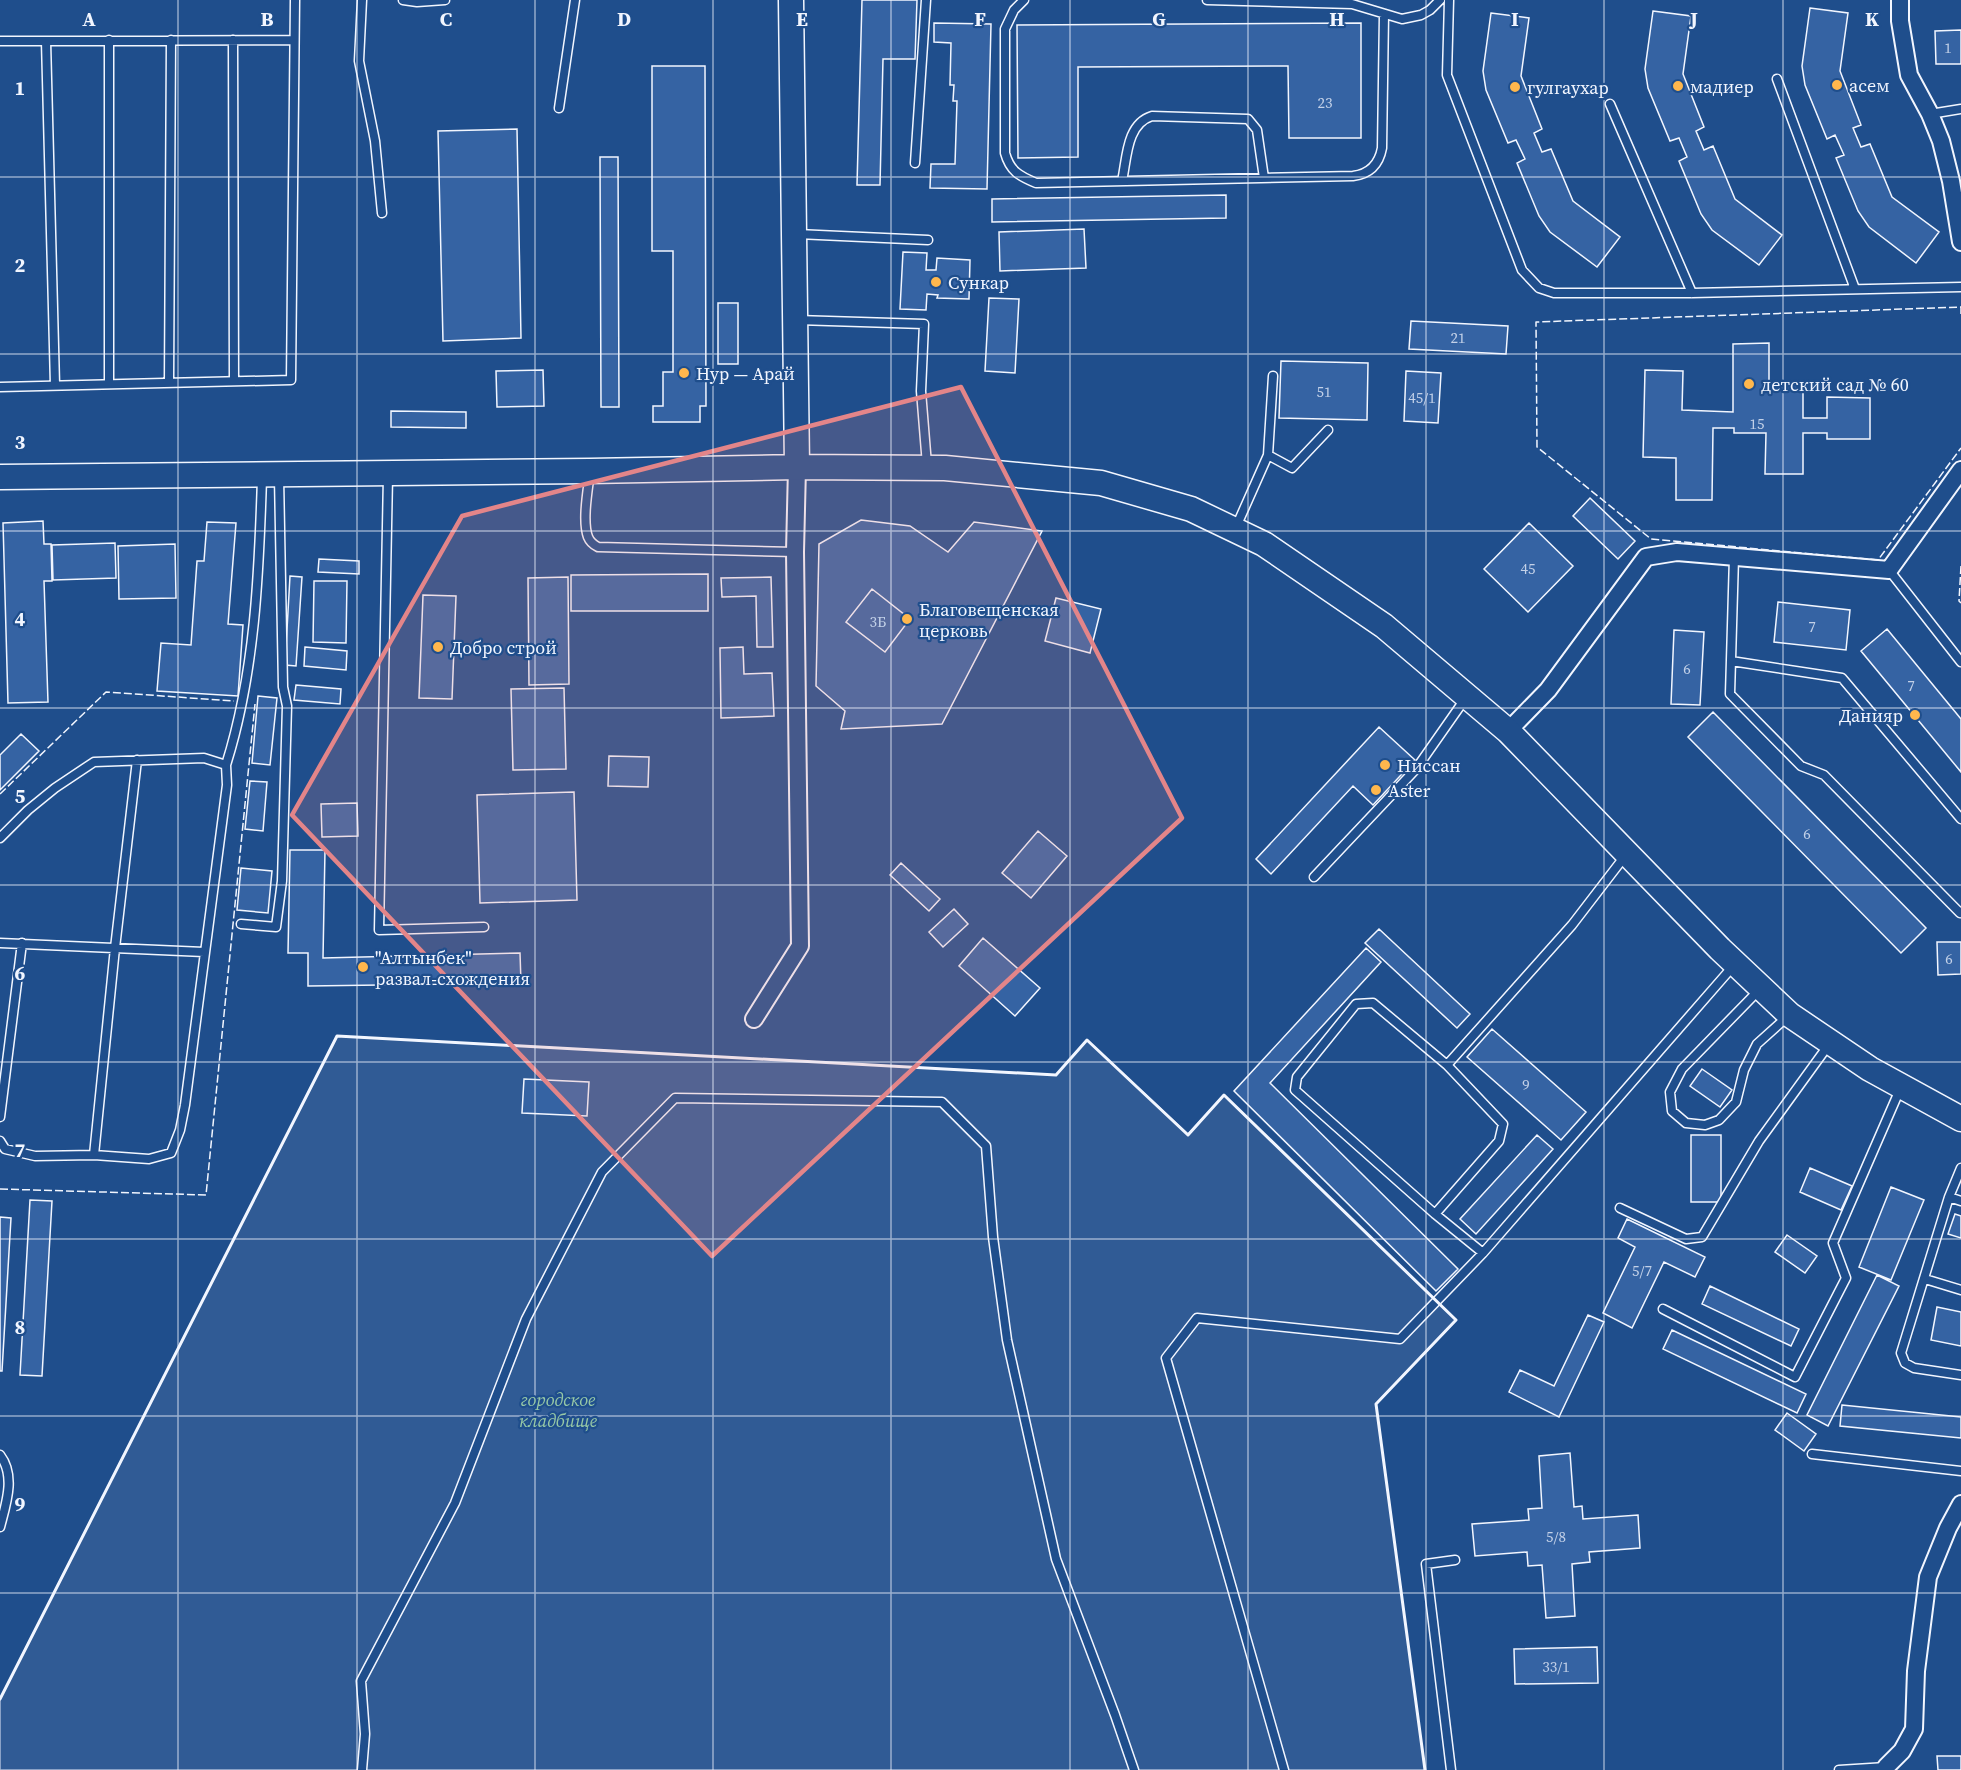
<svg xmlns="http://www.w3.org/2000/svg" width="1961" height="1770" font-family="'Source Serif 4',serif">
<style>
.built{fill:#305b95;stroke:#a8bbd7;stroke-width:1.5}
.building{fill:#3563a3;stroke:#f2f6ff;stroke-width:1.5}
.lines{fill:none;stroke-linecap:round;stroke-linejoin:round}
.lane-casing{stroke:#f2f6ff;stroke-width:11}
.street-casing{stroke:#f2f6ff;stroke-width:20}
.secondary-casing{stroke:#f2f6ff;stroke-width:27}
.lane{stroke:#1f4e8c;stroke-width:8}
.street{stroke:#1f4e8c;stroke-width:16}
.secondary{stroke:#1f4e8c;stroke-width:24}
.fence{stroke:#f2f6ff;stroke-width:1.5;stroke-dasharray:8 3;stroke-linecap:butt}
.wall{stroke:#f2f6ff;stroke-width:3}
.marked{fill:#e38589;fill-opacity:0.2;stroke:#e38589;stroke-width:4.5;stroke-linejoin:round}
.grid{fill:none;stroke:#f2f6ff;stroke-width:1.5;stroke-opacity:0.55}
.poi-dot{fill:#ffb74d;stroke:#1f4e8c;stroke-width:2}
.labels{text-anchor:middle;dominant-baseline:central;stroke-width:4.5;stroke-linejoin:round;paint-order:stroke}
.number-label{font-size:15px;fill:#c3d1e8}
.poi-label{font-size:18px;fill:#f2f6ff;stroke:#1f4e8c;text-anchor:start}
.park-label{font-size:18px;font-style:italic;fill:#97c8a6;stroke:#1f4e8c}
.grid-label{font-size:20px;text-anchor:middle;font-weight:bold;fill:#f2f6ff;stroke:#1f4e8c;stroke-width:4.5;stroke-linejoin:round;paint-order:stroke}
</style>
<rect width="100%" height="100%" fill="#1f4e8c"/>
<path class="built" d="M337,1036L1056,1075L1087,1040L1188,1134L1224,1095L1456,1320L1376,1404L1425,1770H0V1699Z"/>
<path class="building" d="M862,0H917L915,59H883L880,185H857Z
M1810,8L1848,13L1840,71L1861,125L1853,128L1861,147L1870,144L1892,197L1939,232L1916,263L1869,227L1858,211L1836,158L1844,155L1835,135L1827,139L1805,85L1802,66Z
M1653,11L1691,16L1683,74L1704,127L1696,131L1704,150L1713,146L1735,199L1782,235L1759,265L1712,230L1701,214L1679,161L1687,157L1679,138L1670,141L1648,88L1645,69Z
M1491,13L1529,18L1521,76L1542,129L1534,133L1542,152L1551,149L1573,201L1620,237L1597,267L1550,232L1539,216L1517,163L1525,159L1516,140L1508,143L1486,90L1483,71Z
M934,23L991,24L987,189L930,188L931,164H955L957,101H953L954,85H950L951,43L934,42Z
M1361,23V138H1289L1288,66L1078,67V157L1018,158L1017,25Z
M1961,30V64H1936L1935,31Z
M652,66H705L706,406H700V422H653V406H663V372H673V251H652Z
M517,129L521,338L443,341L438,131Z
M600,157H618L619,407H601Z
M1226,195V218L992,222V199Z
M1084,229L1086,268L1000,271L999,232Z
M903,252L927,253L926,270H936L937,258L970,260L969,299L937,298L938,295L927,294L926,310L900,309Z
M989,298L1019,299L1015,373L985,371Z
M718,303H738V364H718Z
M1411,321L1508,326L1506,354L1409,349Z
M1769,343V385H1803V418H1827V397L1870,398V439H1827V433H1803V474H1765L1766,433H1734V428H1713L1712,500H1676V458L1643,457L1645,370L1683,371L1682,410L1733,412V344Z
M1281,361L1368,363L1367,420L1279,418Z
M543,370L544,406L497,407L496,371Z
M1406,371L1441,373L1438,423L1404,421Z
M391,411L466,412V428L391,427Z
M1590,498L1635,541L1618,559L1573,516Z
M861,520L910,526L948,552L974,522L1042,531L942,724L841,729L845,711L816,686L819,544Z
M43,521L44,544H51L52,581H44L48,702L8,703L3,523Z
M207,522L236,523L228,624L243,625L238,696L157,691L161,643L191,645L197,561H204Z
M1529,523L1573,566L1528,612L1484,569Z
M115,543L116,578L53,580L52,545Z
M175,544L176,598L119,599L118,546Z
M319,559L359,561V574L318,572Z
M708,574V611H571V575Z
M290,576L302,577L296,666L285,665Z
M568,577L569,684L529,685L528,578Z
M771,577L773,647H757L756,596L722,597L721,578Z
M314,581H347L346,643L313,642Z
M872,589L910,619L885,652L846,622Z
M423,595L456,596L452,699L419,698Z
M1056,598L1101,609L1090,653L1045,641Z
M1778,602L1850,610L1846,650L1774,642Z
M1887,629L1961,719V772L1861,651Z
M1674,630L1704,632L1700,705L1671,704Z
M305,647L347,651L346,670L304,666Z
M743,647L744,674L772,673L774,716L721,718L720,648Z
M296,685L341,689L340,704L294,700Z
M564,688L566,769L513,770L511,689Z
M258,696L277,698L270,765L252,763Z
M1713,712L1926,928L1901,953L1688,737Z
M1379,727L1415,760L1373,805L1353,786L1271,874L1256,859Z
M21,734L39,751L0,790V755Z
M609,756L649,757L648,787L608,786Z
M250,781L267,782L263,831L245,829Z
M574,792L577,900L480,903L477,795Z
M357,803L358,836L322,837L321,804Z
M1038,831L1067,856L1031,898L1002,873Z
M290,850H325L323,958L520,953L521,983L308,986V953H288Z
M901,863L940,899L929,911L890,875Z
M241,868L272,871L268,913L237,910Z
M954,909L968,924L943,947L929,932Z
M1379,929L1470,1014L1457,1028L1365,943Z
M983,938L1040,988L1015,1016L959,966Z
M1937,942H1961V974L1938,975Z
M1366,948L1381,962L1270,1083L1458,1269L1436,1291L1234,1091Z
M1492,1029L1586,1112L1561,1140L1467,1057Z
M1702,1069L1732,1090L1720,1107L1690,1086Z
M524,1079L589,1082L587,1116L522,1113Z
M1537,1135L1553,1149L1476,1234L1460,1219Z
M1691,1135H1721V1202H1691Z
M1810,1168L1852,1186L1841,1210L1800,1192Z
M1891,1187L1924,1200L1891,1280L1859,1267Z
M30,1200L52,1201L42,1376L20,1375Z
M1955,1214L1961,1216V1238L1948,1234Z
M0,1217L11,1218L2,1371H0Z
M1627,1219L1705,1257L1695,1277L1664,1262L1632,1328L1603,1313L1635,1247L1618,1238Z
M1787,1235L1817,1256L1805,1273L1775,1252Z
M1877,1275L1899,1286L1828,1426L1807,1415Z
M1710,1286L1799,1329L1791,1346L1702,1304Z
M1937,1307L1961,1312V1346L1931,1340Z
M1588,1315L1604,1322L1559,1417L1509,1392L1520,1370L1554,1386Z
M1672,1330L1806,1394L1797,1413L1663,1349Z
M1842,1405L1961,1417V1438L1840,1426Z
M1787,1413L1816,1434L1804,1451L1775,1430Z
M1570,1453L1574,1507L1582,1506L1583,1519L1638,1515L1640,1548L1589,1552L1590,1562L1572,1564L1575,1616L1546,1618L1542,1565L1528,1566L1527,1552L1475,1556L1472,1524L1529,1520L1528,1509L1542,1508L1539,1456Z
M1597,1647L1598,1683L1515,1684L1514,1649Z
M1937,1756H1961V1770H1938Z"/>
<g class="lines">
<defs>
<path id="lane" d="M362,0L359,61L375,141L382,213
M403,0L417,2L445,0
M1024,0L1014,10L1005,29V153C1010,171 1019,176 1036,183L1353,176C1370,174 1379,164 1382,148L1384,14
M1207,0L1352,4L1402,19L1421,15L1430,10L1440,0
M1449,0L1447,75L1522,270L1539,288L1554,293H1692L1961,287
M109,40V384
M233,40L234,381
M0,41L294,40
M46,41L55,385
M1777,79L1855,289
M1610,104L1692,293
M559,108L575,0
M1930,114L1961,109
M915,163L926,0
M1122,181C1127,159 1126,124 1152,116L1248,119L1257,130L1264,178
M797,234L928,240
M797,320L924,324L921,391L927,465
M169,383L171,40
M0,387L291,380L295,0
M1268,455L1292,468L1328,430
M590,472C588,489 582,521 588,537C590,542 594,545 598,547L795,552
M388,476L379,930L484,927
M1236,527L1268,455L1273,376
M1734,557L1730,694L1801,766L1824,775L1960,913L1961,912
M1889,570L1961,662
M1731,661L1842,678L1961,819
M226,765C255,673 259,574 262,478
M0,838L28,810L55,788L94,762L204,758L226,765L227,785L185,1105L180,1130L171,1153L149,1159L94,1155L35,1156L5,1149L0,1141
M1314,877L1416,769L1465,699
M241,924L276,927L282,881L287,706L283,687L279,477
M0,943L204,952
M1761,988L1682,1069L1670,1092L1672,1111L1686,1123L1705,1125L1719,1120L1736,1102L1744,1070L1757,1044L1787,1017
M1447,1065L1572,925L1625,856
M0,1117L22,943
M94,1155L115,948L137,760
M1961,1168L1949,1197L1901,1353L1905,1363L1914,1368L1961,1375
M1949,1197L1961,1201
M1620,1208L1686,1239L1702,1237L1759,1141L1830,1043
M1435,1214L1499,1141L1503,1124L1447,1065L1373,1003L1356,1004L1297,1077L1295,1090L1435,1214L1483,1253L1735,964
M1925,1279L1961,1290
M1663,1309L1795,1377L1846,1278L1833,1243L1901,1087
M1812,1454L1961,1471
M0,1455C16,1476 6,1504 0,1527
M362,1770L365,1734L361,1681L455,1503L526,1319L602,1172L675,1098L942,1102L986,1146L993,1237L1007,1340L1056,1559L1115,1715L1134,1770
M1284,1770L1166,1358L1197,1318L1400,1339L1483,1253
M1451,1770L1426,1564L1455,1560
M1839,1770L1886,1767"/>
<path id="street" d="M1900,0V21L1909,75L1930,114L1941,141L1951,181L1961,242
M1508,731L1548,690L1646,557L1677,552L1889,570L1961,470
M754,1019L800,946L795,552L797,467
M1886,1770V1767L1902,1751L1914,1729L1916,1671L1928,1577L1948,1528L1961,1504"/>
<path id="secondary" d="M791,0L797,467
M0,477L590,471L797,467L945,468L1101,483L1191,509L1264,544L1384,626L1508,731L1720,949L1790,1015L1870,1069L1961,1119"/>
</defs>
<use href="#lane" class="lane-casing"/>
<use href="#street" class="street-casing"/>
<use href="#secondary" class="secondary-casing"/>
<use href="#lane" class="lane"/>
<use href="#street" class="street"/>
<use href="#secondary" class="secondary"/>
<path class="fence" d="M1961,314V307L1536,322L1537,447L1651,539L1878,560L1961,448
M1961,566L1959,601L1961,603
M0,794L106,692L234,701
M0,1189L206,1195L255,704"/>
<path class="wall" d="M0,1699L337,1036L1056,1075L1087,1040L1188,1135L1224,1095L1456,1320L1376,1404L1425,1770"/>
</g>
<path class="marked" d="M961,387L1182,818L712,1256L292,815L462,516Z"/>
<path class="grid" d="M178,0V1770M357,0V1770M535,0V1770M713,0V1770M891,0V1770M1070,0V1770M1248,0V1770M1426,0V1770M1604,0V1770M1783,0V1770M0,177H1961M0,354H1961M0,531H1961M0,708H1961M0,885H1961M0,1062H1961M0,1239H1961M0,1416H1961M0,1593H1961"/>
<g class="poi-dot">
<circle cx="1837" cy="85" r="6"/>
<circle cx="1678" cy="86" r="6"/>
<circle cx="1515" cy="87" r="6"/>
<circle cx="936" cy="282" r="6"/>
<circle cx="684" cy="373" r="6"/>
<circle cx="1749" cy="384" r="6"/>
<circle cx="907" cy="619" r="6"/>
<circle cx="438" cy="647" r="6"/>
<circle cx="1915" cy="715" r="6"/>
<circle cx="1385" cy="765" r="6"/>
<circle cx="1376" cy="790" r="6"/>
<circle cx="363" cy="967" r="6"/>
</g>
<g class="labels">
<g class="number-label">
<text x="1948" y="47">1</text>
<text x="1325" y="102">23</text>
<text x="1458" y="337">21</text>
<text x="1324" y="391">51</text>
<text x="1422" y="397">45/1</text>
<text x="1757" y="423">15</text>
<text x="1528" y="568">45</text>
<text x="878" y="621">3Б</text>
<text x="1812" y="626">7</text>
<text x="1687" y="668">6</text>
<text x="1911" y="685">7</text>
<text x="1807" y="833">6</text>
<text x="1949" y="958">6</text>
<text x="1526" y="1084">9</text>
<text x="1642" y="1270">5/7</text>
<text x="1556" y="1536">5/8</text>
<text x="1556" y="1666">33/1</text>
</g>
<g class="poi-label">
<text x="1849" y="85">асем</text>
<text x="1690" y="86">мадиер</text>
<text x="1527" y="87">гулгаухар</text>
<text x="948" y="282">Сункар</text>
<text x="696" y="373">Нур — Арай</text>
<text x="1761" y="384">детский сад № 60</text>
<text x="919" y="609">Благовещенская<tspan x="919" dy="21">церковь</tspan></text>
<text x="450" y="647">Добро строй</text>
<text x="1903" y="715" text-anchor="end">Данияр</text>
<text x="1397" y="765">Ниссан</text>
<text x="1388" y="790">Aster</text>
<text x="375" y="957">"Алтынбек"<tspan x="375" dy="21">развал-схождения</tspan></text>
</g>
<g class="park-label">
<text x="558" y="1399">городское<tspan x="558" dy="21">кладбище</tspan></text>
</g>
</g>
<g class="grid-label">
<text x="89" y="26">A</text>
<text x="267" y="26">B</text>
<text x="446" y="26">C</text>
<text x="624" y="26">D</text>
<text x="802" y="26">E</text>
<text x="980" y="26">F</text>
<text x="1159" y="26">G</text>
<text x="1337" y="26">H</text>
<text x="1515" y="26">I</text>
<text x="1694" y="26">J</text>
<text x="1872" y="26">K</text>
<text x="20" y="95">1</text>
<text x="20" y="272">2</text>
<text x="20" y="449">3</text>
<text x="20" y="626">4</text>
<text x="20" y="803">5</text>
<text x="20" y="980">6</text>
<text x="20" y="1157">7</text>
<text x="20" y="1334">8</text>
<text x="20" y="1511">9</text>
</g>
</svg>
